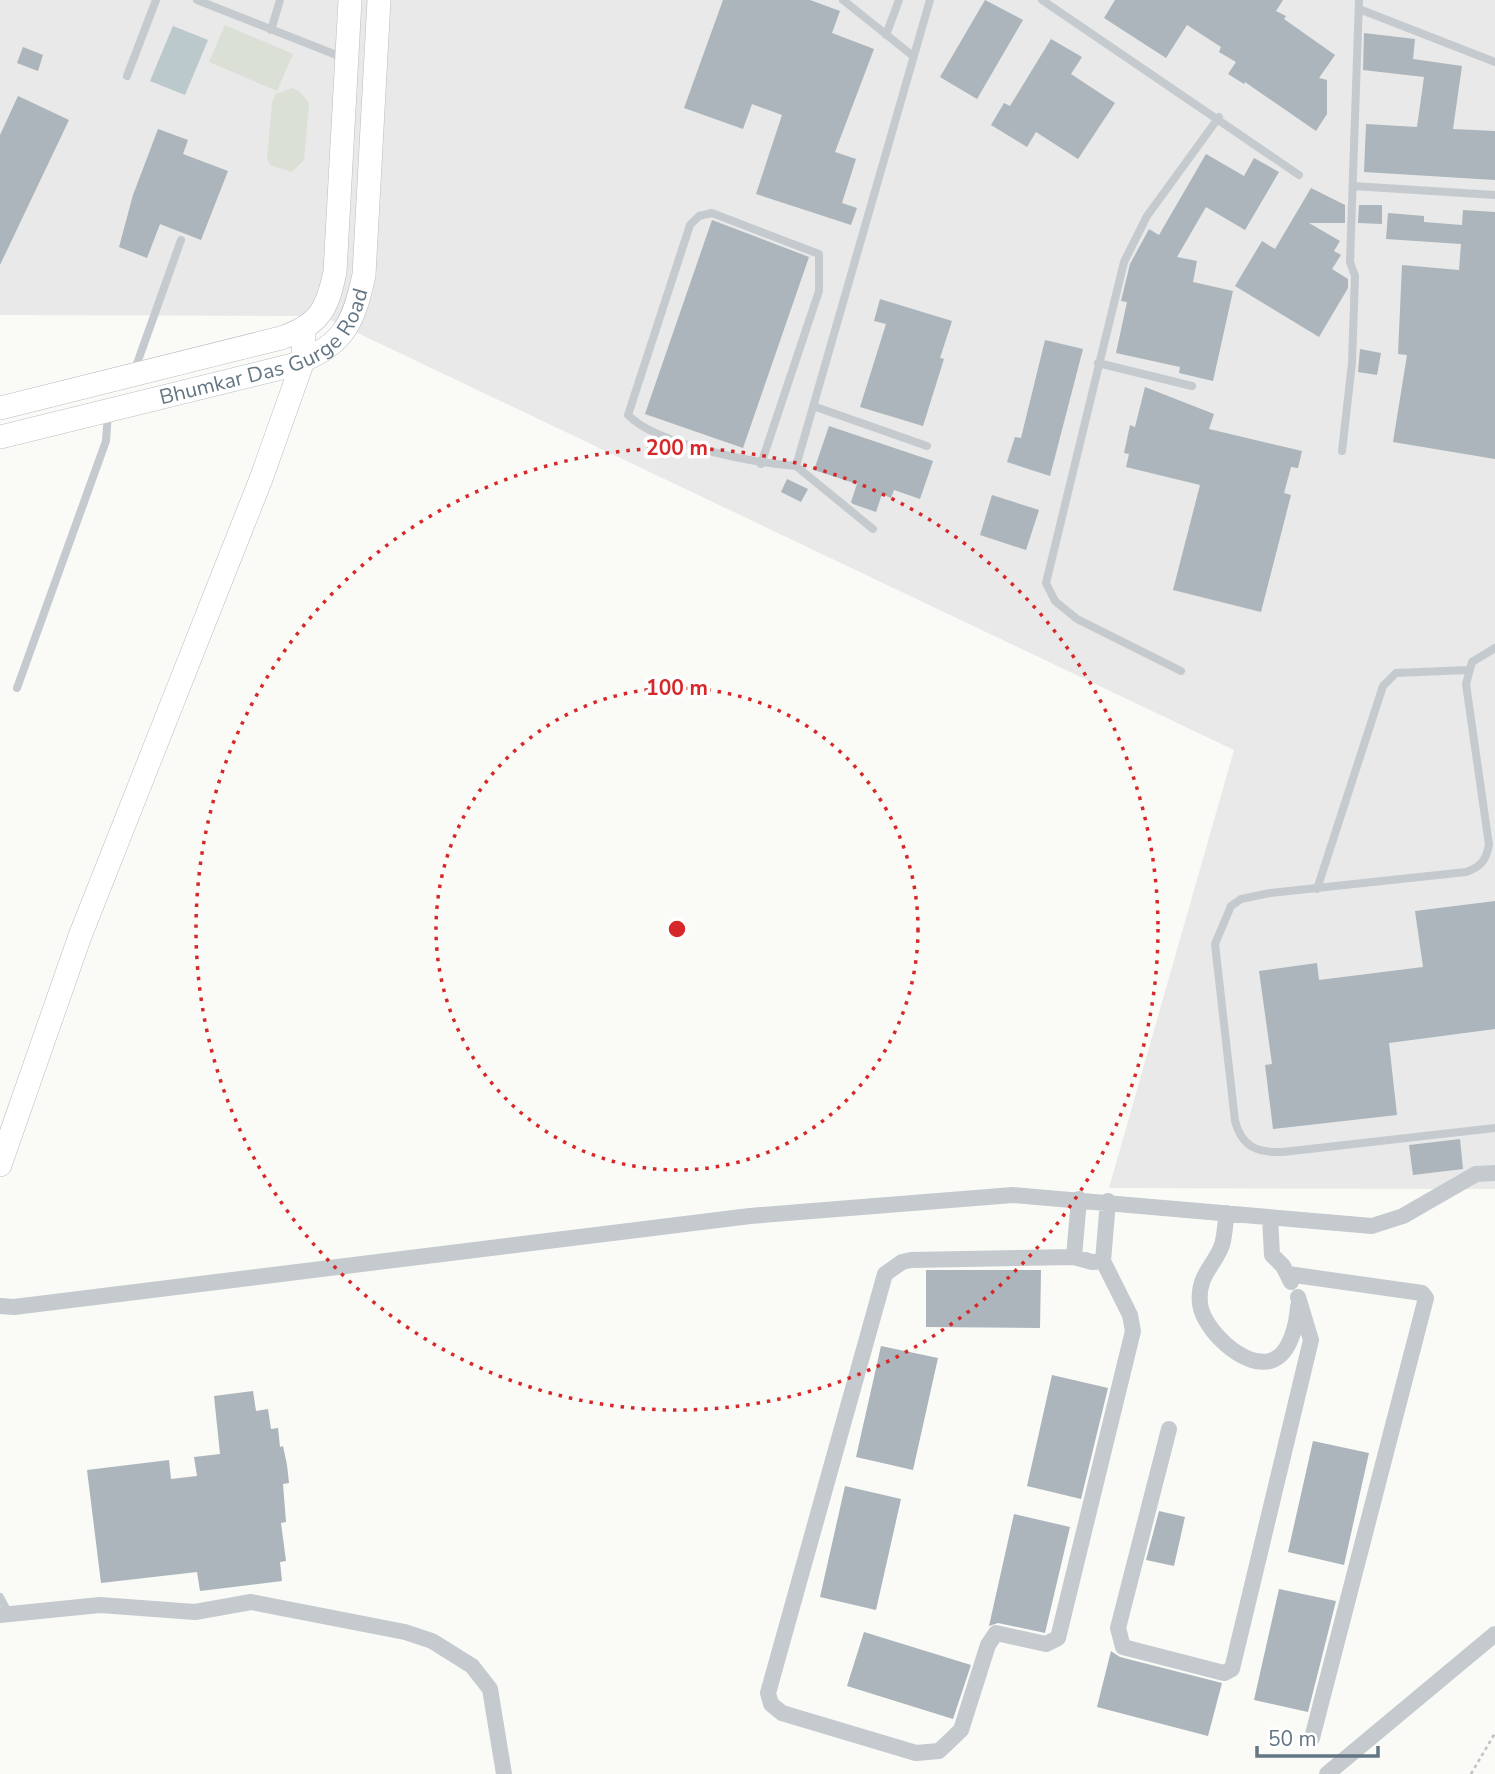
<svg xmlns="http://www.w3.org/2000/svg" width="1495" height="1774" font-family="'Nunito Sans',sans-serif">
<style>
.built{fill:#e8e9e8}
.green{fill:#dae0d6}
.water{fill:#bbc9cc}
.building{fill:#abb5bb}
.lines{fill:none;stroke-linecap:round;stroke-linejoin:round}
.secondary-casing{stroke:#b7bec2;stroke-width:24}
.path{stroke:#bfc2c5;stroke-width:2.5;stroke-dasharray:3.5 3.5;stroke-linecap:butt}
.lane{stroke:#c5cace;stroke-width:8}
.street{stroke:#c5cace;stroke-width:16}
.secondary{stroke:#fff;stroke-width:23}
.ring{fill:none;stroke:#d62828;stroke-width:3.5;stroke-dasharray:3.5 7}
.labels{text-anchor:middle;dominant-baseline:central;stroke-width:7;stroke-linejoin:round;paint-order:stroke}
.street-label{font-size:21px;fill:#637684;stroke:#fff}
.centre{fill:#d62828;stroke:#fff;stroke-width:3.5}
.ring-label{font-size:21px;text-anchor:middle;font-weight:bold;fill:#d62828;stroke:#fff;stroke-width:7;stroke-linejoin:round;paint-order:stroke}
</style>
<rect width="100%" height="100%" fill="#fafaf7"/>
<path class="built" d="M0,0H1495V1189L1109,1188L1234,750L322,316L0,315Z"/>
<path class="green" d="M225,25L293,54L277,91L209,62Z
M292,88L299,91L309,103L304,160L292,172L270,165L267,158L272,102L276,94Z"/>
<path class="water" d="M173,26L208,40L185,95L150,81Z"/>
<path class="building" d="M723,0H810L840,11L832,33L874,49L835,152L856,159L842,203L857,208L851,225L756,194L782,115L752,104L743,129L684,108Z
M985,0L1023,20L977,99L940,77Z
M1115,0H1283L1276,11L1286,16L1284,19L1335,55L1319,78L1327,80V114L1316,131L1245,82L1244,84L1228,74L1236,62L1219,52L1221,47L1187,25L1166,58L1104,18Z
M1364,33L1415,39L1413,59L1462,66L1453,129L1495,131V180L1364,172L1366,124L1417,127L1424,77L1363,70Z
M1051,39L1082,57L1071,74L1115,103L1078,159L1036,132L1027,147L991,125L1004,103L1010,106Z
M23,47L43,55L38,71L17,63Z
M18,96L69,120L0,265V135Z
M158,129L188,140L183,154L228,171L201,240L160,224L147,258L119,247L133,195Z
M1206,154L1244,176L1254,158L1279,172L1245,230L1206,207L1177,257L1197,261L1193,282L1233,291L1213,381L1179,373L1180,367L1116,353L1127,302L1121,301L1130,264L1149,229L1159,235Z
M1311,188L1345,205V223H1309L1340,241L1334,251L1341,255L1332,269L1348,279V288L1319,337L1235,286L1262,241L1275,249Z
M1359,205H1382V224L1358,223Z
M1463,210L1495,212V459L1393,442L1407,355L1398,354L1402,265L1459,270L1461,244L1386,239L1388,213L1424,216V222L1462,225Z
M712,220L809,257L743,448L645,414Z
M880,299L952,321L940,358L944,359L923,426L860,407L886,324L874,321Z
M1045,340L1083,349L1050,476L1007,462L1015,437L1021,438Z
M1360,349L1381,353L1377,375L1358,372Z
M1145,387L1214,414L1209,429L1302,451L1298,468L1291,467L1284,493L1291,495L1261,612L1173,590L1200,485L1126,467L1129,454L1124,453L1130,425L1135,427Z
M829,426L933,461L920,499L894,490L891,498L882,494L876,512L853,504L851,502L857,484L814,470Z
M787,479L808,489L801,502L781,492Z
M992,495L1039,510L1026,550L980,535Z
M1495,901V1029L1389,1043L1397,1115L1273,1129L1265,1065L1272,1064L1259,971L1317,963L1319,980L1423,967L1415,911Z
M1460,1139L1463,1169L1413,1175L1409,1145Z
M926,1270H1041L1040,1328L926,1327Z
M881,1346L938,1358L913,1470L856,1457Z
M1052,1375L1108,1388L1081,1499L1027,1486Z
M253,1391L256,1411L268,1409L271,1429L278,1428L280,1447L283,1446L287,1465L289,1483L283,1484L286,1522L281,1523L286,1561L280,1562L282,1581L200,1591L197,1572L101,1583L87,1470L169,1460L171,1479L197,1476L194,1457L220,1454L214,1396Z
M1313,1441L1369,1453L1344,1565L1288,1552Z
M845,1486L901,1499L876,1610L820,1597Z
M1159,1511L1185,1517L1174,1566L1146,1560Z
M1014,1514L1070,1527L1045,1633L998,1623L989,1626Z
M1279,1589L1336,1601L1308,1712L1254,1700Z
M864,1632L971,1665L953,1719L847,1686Z
M1111,1651L1120,1657L1222,1683L1208,1736L1097,1707Z"/>
<g class="lines">
<defs>
<g id="secondary">
<path d="M0,408L281,338C319,325 327,310 335,272L350,0"/>
<path id="s1" d="M0,437L289,366C341,348 353,327 364,275L379,0"/>
<path d="M0,1165L80,936L261,479L303,361L304,330"/>
</g>
</defs>
<use href="#secondary" class="secondary-casing"/>
<path class="path" d="M1471,1774L1495,1733"/>
<path class="lane" d="M197,0L344,58
M843,0L913,56
M1042,0L1299,175
M1359,9L1495,62
M271,30L280,0
M886,35L899,0
M127,76L156,0
M1353,186L1495,195
M1098,363L1192,386
M134,372L181,240
M813,406L927,446
M1342,451L1352,363L1355,276L1350,262L1359,0
M761,464L819,291V254L712,213L699,216L690,225L628,415C657,445 755,463 796,466
M873,529L796,466L930,0
M1495,648L1472,662L1466,684L1489,845C1486,860 1481,867 1466,872L1270,893L1241,899L1231,906L1215,944L1235,1121C1242,1147 1257,1153 1283,1152L1495,1128
M1181,671L1077,619L1055,601L1046,583L1124,262L1147,216L1219,117
M17,688L106,441L108,413
M1317,889L1383,686L1396,673L1468,670
M0,1597L9,1614"/>
<path class="street" d="M1227,1213C1225,1223 1225,1235 1222,1245C1214,1267 1197,1275 1200,1304C1203,1329 1243,1368 1270,1361C1290,1356 1297,1324 1298,1306
M1270,1217L1272,1255L1283,1266L1291,1282
M1074,1257L1092,1262L1103,1261L1130,1315L1133,1331L1058,1638L1046,1644L996,1633L988,1645L961,1730L939,1751L916,1753L782,1713L771,1704L768,1693L885,1274L902,1262L911,1260Z
M1074,1257L1079,1199
M1103,1261L1108,1201
M1288,1274L1422,1293L1426,1298L1312,1738
M0,1306L14,1307L750,1216L1013,1195L1372,1226L1403,1216L1476,1174L1495,1173
M1169,1429L1118,1628L1123,1647L1224,1673L1232,1669L1311,1340L1298,1297
M0,1615L100,1605L195,1612L251,1602L405,1632L432,1641L472,1666L490,1689L504,1774
M1327,1774L1495,1634"/>
<use href="#secondary" class="secondary"/>
</g>
<g class="ring">
<circle cx="677" cy="929" r="241"/>
<circle cx="677" cy="929" r="481"/>
</g>
<g class="labels">
<g class="street-label">
<text stroke="none"><textPath href="#s1" startOffset="287">Bhumkar Das Gurge Road</textPath></text>
</g>
</g>
<circle cx="677" cy="929" r="10" class="centre"/>
<g class="ring-label">
<text x="677" y="455">200 m</text>
<text x="677" y="695">100 m</text>
</g>
<path d="M1257 1746v10h121v-10" fill="none" stroke="#637684" stroke-width="3.5"/>
<text x="1268" y="1746" font-size="21" fill="#637684" stroke="#ffffff" stroke-width="5" paint-order="stroke">50 m</text>
</svg>
